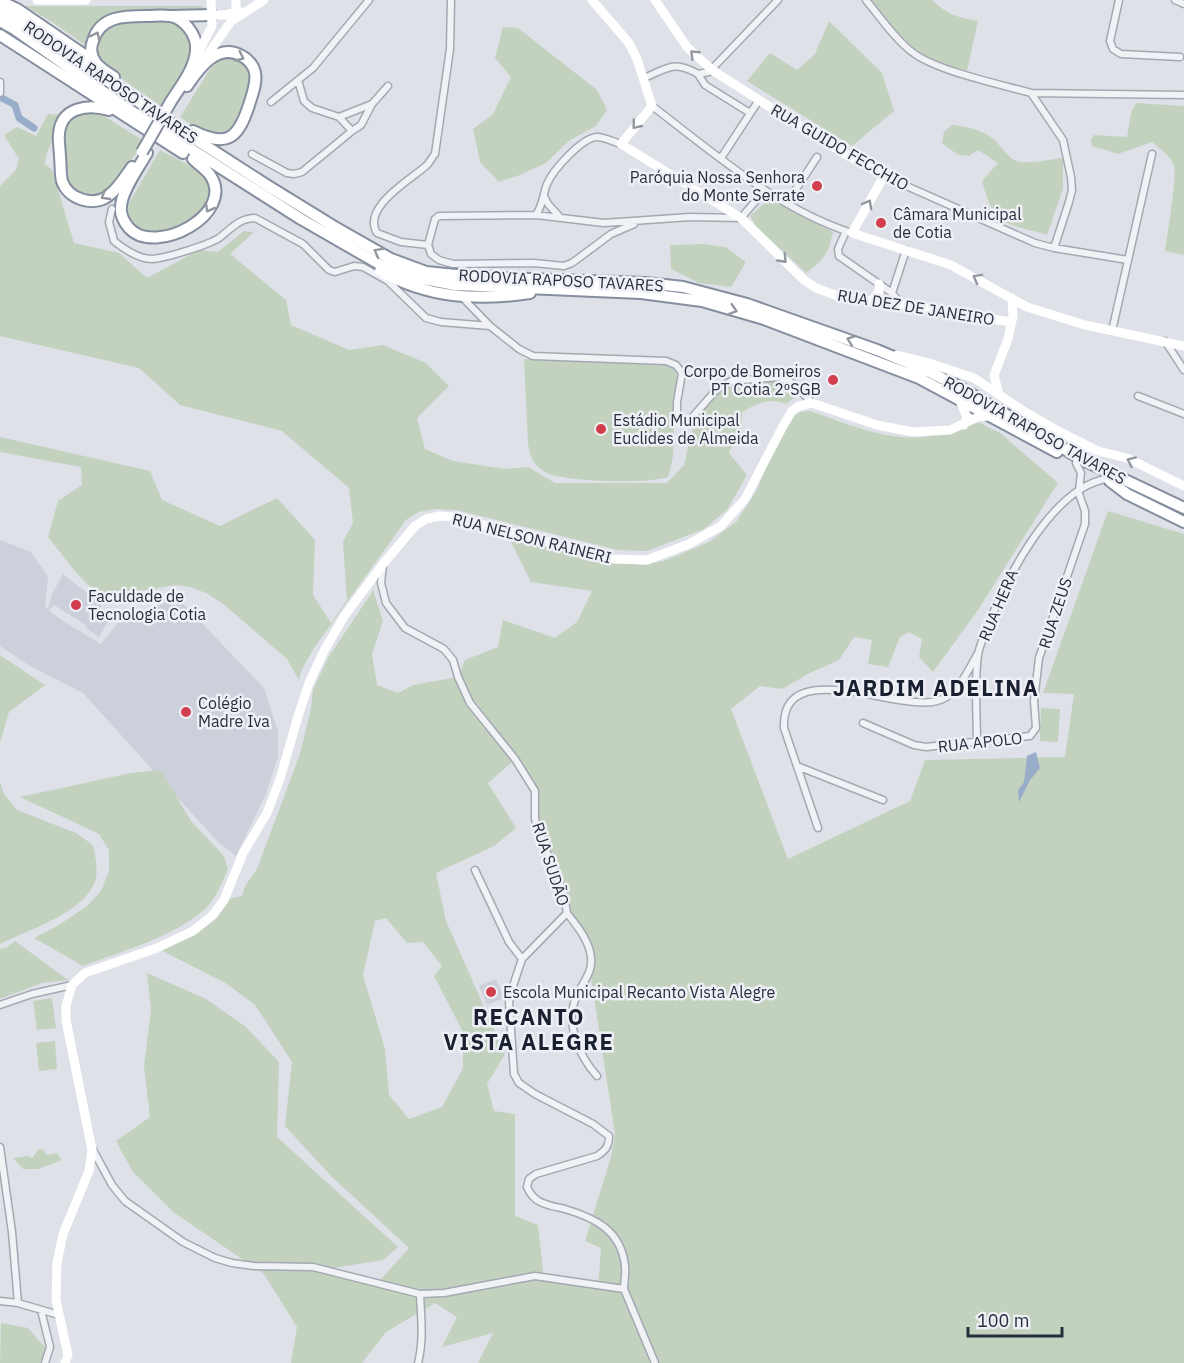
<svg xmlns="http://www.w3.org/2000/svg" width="1184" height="1363" font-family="'IBM Plex Sans',sans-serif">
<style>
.built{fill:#ccd0da}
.green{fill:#c3d2bf;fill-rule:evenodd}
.water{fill:#98adc9}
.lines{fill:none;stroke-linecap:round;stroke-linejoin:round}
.canal{stroke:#98adc9;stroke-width:7}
.street-casing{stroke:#a3a8b2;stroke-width:9}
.highway-casing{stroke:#858e9f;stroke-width:14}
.street{stroke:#f1f2f6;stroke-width:6}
.secondary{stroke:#fff;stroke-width:9}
.highway{stroke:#fff;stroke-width:10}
.highway-bridge-casing{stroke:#858e9f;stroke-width:14;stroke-linecap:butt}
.highway-bridge{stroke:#fff;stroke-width:10}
.oneway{stroke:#93979f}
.poi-dot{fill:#d13f4e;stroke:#eef0f6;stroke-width:2}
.labels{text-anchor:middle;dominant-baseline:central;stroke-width:5;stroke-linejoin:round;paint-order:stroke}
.street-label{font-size:16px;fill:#272f3f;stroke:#eef0f6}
.poi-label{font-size:16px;fill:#272f3f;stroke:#eef0f6;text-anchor:start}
.district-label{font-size:22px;font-weight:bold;letter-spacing:1.5px;fill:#192030;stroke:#eef0f6}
</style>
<rect width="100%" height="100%" fill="#dee1e8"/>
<path class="built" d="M0,540L31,552L48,577L45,607L48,609L52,594L63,574L101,604V617L108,621L99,637L86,628L87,626L54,605L49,610L60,619L101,644L121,619L178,598L264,688L278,731V757L265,796L236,856L217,841L83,693L30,666L0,646Z
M496,979L504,998L487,1005L479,986Z"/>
<path class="green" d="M870,0H932C946,14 959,18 978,21L967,71C957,68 944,67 935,62C909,48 889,22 870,0Z
M25,6H201L207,11L119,12L106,18L88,47L52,22Z
M125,21C137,21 162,18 172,22C214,40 177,84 163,108L97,61C92,38 104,25 125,21Z
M829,21L882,73L894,111L852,146L747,81L770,53L797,70L815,54Z
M503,27L518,28L597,90L607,110L596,126L570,140L546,163L520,175L499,182L480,162L473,129L493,114L511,77L495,58Z
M234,57L248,67L252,84L238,128L223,137L198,129L180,117L210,69L221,59Z
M1136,103L1184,106V255L1165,251C1167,235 1177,179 1174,166C1171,156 1159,148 1152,142L1118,154L1092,146L1091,139L1094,135L1127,137L1131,113Z
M96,111L144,141L108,195L92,200L70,188C67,177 67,166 66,155C65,128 65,114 96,111Z
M48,114L64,115C59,126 44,155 45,164L52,170L74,243L119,253L147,278L199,250L218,252L244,231L254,232L230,254L286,300L291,325L349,350L383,345L426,363L449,386L417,418L425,449L453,461L505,469L528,467L555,483H667L684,465L695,417L717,391L731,382L781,378L795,386L800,394L786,404C768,397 757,404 742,412L741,428L729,453L747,475L727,510L704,529L647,551L618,550L456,510L435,509L419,512L406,520L314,648L302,669L299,680L287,659L222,603L206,593L190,587L176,585L113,595L99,593L87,584L74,570L48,537L58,501L82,485L81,467L0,452V437L150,471L162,500L220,526L277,498L315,540L313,595L331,623L347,600L343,542L353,523L349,488L282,431L180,405L139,368L0,336V186L16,170L19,159L4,135L17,127L36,136Z
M952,125C967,127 980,129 992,138C1000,144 1007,157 1016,161C1029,165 1049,159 1063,158V189L1047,235C1006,223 994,227 982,181L998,163L978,150L969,156L958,155L942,143L944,132Z
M160,150C175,159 213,172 211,193C210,200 205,208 202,215L161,234L139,232C130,222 126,217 129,203Z
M772,200L833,232C828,254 824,260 806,273L756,226L750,216L768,200Z
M703,244L725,247L746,262L731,287L699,283L671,269L670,245Z
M524,359L667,363C672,368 677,371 677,378C677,386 674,394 674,402C673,428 677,452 668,477C649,484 566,482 547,473C534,467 530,457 528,444Z
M810,411C846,423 884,441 924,437C943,435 960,428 978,422L1000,433L1058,483L978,610L933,672L919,657L922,639L909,632L900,637L888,667L868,664L872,640L854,637L839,660L810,673L782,689L760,686L731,709L788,859L910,801L925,760L1065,757L1074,694L1043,693L1108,511L1184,534V1363H478L493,1333L442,1347L457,1317L435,1303L386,1332L362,1363H291L297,1327L264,1274L173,1212L133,1172L116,1141L150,1117L144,1066L151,1010L147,973L206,999L246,1027L279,1062L277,1137L398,1247L383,1260L315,1271L375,1286L409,1248L332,1177L285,1126L292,1062L255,1005L227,984L157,948L193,931L224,900L242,896L245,886L257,869L300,754L311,708L313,690L328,658L374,589V593L383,621L372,654L377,685L398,693L413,685L458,677L465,660L498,647L503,620L555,638L577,622L592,591L531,582L509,538L620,563L645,565L667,560L709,542L737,521L757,490L777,439L792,417L800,412ZM513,761L535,791L537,829L563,891L567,913L582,932L591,956L590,971L615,1134L611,1157L585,1241L601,1248L598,1289L544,1280L538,1225L515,1216V1114L494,1111L487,1084L505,1054L446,921L436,873L494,846L516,828L488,783ZM386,918L407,943L423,942L442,966L434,976L463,1032V1068L442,1107L409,1119L389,1095L385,1049L363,975L375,921Z
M0,655L45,685L9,712L0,743Z
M1041,708L1060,709L1058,742L1040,741Z
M161,770L191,821L224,856L228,869C222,883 216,899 205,909C174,937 122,951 83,966L34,938L59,925L87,906L101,891L109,871V850L99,834L20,797L131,773Z
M0,782L4,794L17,810L76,833L93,845C95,855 98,867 96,877C90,911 28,930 0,944Z
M15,941L68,980L42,983L0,999V949L6,948Z
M52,998L56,1028L37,1030L33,1001Z
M55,1041L57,1069L39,1071L36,1043Z
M43,1149L47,1155L57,1153L62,1160L38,1169H23L13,1158L28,1156L32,1158L38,1150Z
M1,1323L28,1328L50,1353L42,1363H0Z"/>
<path class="water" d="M1036,752L1040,768L1030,780L1019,802L1018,790L1024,782L1027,756Z"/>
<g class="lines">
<path class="canal" d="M0,97L15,105L19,118L34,128"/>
<defs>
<path id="street" d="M866,0C881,18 894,38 912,52C936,71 1000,84 1031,93L1063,140L1071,177L1072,190L1069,202L1054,248
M1119,0L1110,41L1113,49L1121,54L1180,57
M1175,0L1184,4
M698,74L705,85L750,113
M644,78C668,68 674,60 698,74L709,72L778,0
M298,80L304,101L312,108L339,117L352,131L361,125L372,104L388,86
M0,82V93
M1031,93L1184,95
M271,102L313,68L369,0
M652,106C714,153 777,209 852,233
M339,117L372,104
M252,154L287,173L294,174L302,172L352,131
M721,158L759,100
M884,176L1035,243L1054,248L1128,260
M544,196L548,204L559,216
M787,203L817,157
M112,209L109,222L114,241C124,249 138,259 152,259C166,258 208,245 219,238C231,229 239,218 255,218L303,244L329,270L335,272L354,266L363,267L388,281L426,318L441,322L490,326L519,349L533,356L666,361L676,365L682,373L677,402V416L682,422L689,421L717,389L731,381L780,377L794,384L812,403
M536,215C543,205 543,194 547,184C553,170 583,136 598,137C606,138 614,142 621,144
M846,231L838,249L839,256L892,293L901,304
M428,245L435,219L439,216L536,215L604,223L690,217L741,218L765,190
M428,245L401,242L377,233C361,207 412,179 427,165C430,162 432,157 435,154L450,49L451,0
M428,245L431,254L439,260L453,264L534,263L564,266L572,263L611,234L634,224
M892,293L906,250
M462,297L490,326
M1112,331L1152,154
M1165,341L1184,370
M1138,396L1184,414
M1076,463L1081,473L1079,490
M383,565L381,583L386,603L405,628L444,649L453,660L458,677L470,703L515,759L535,791V818L537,829L563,891L567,913
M863,723L914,745L926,747L1030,736L1036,728L1034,701L1039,658L1085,524V511L1078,491
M977,743C977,715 974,682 978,655C979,646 984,637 987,629C1004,581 1052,488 1106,479
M797,766L883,800
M818,828L784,728C781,654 898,712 937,701C958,696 968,670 978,653
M475,870L509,942L522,959
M567,913L522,959L514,983L509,1002L514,1074L519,1083L535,1094L593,1124L609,1136C609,1146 606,1150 597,1156L536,1174L529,1179L527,1187C534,1204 548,1205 565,1209C595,1218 621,1230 625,1266C626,1273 624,1282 624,1289
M567,913C577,926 589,940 591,957C593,972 583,982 577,995C564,1022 579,1056 597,1076
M0,1005L32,994L72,985
M0,1147L12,1232L18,1303
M93,1150L112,1185L125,1201L183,1242L215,1258L232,1263L254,1266L313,1267L420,1294L444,1293L535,1276L624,1289L655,1363
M0,1301L18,1303L59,1315
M41,1310L50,1347L45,1363
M418,1363C424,1340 421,1317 420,1294"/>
<path id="highway" d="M0,1L17,9L96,63
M0,10L38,33L167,121L268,186L333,226L391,259L426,272L476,277L646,283L683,287L747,304L877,350L932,373L959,387L1083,460L1184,508
M172,16L212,15
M0,21L14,29L128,109L301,219L381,265L409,276L455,285L641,293L702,301L764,319L919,378L1057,452
M0,35L183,153
M114,77C108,73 100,68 96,63C91,56 90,48 93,41C100,16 124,16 146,16C154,16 162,15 170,16C184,18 197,35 196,49C196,68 179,88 170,103
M187,86C199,68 218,42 242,56C248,59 254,66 255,73C257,83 252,95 249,105C238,139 227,148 193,131
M109,110C88,104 61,107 59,134C58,141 60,150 60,157C61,165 60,173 62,181C68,199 93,207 108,196C118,189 125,177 132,167
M147,153C139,167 121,192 121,207C120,215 124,222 129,228C155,257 237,214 210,175C206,169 198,164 193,159
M380,271C428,298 476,301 530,293
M1110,481L1127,494L1184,522"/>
</defs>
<use href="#street" class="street-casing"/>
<use href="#highway" class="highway-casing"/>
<use href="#street" class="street"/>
<path class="secondary" d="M37,0H86
M592,0L629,43L637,59L652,106L621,144L741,218L804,280L816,288L835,295L855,299L901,304L1011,322
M655,0L687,47L712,70L833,147L884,176L852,233L951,265L1027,307L1085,325L1184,346
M212,15H225L239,11
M233,20L264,0
M195,59L212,26L211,0
M201,64L232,20L236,12V0
M872,300L879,292V284
M897,355L929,363L974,378L1025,412L1056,430L1098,451L1127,458L1184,486
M999,395L994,375L1008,339L1013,316L1012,298
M960,401L967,417L964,425
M65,1363L68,1355L56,1300L57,1263L63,1234L89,1171L92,1150L66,1020V1006L72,985L85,973L157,948L193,931L213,915L224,900L243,853L267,813L280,779L299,713L309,683L325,649L345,615L383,564L415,526L426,519L439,516L454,517L612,559L647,560L689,544L721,526L745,499L783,426L792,411L799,406L812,403L877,425L913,432L950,430L978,417L989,416"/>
<use href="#highway" class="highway"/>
<defs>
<path id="highway-bridge" d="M142,152L170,103"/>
</defs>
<use href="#highway-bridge" class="highway-bridge-casing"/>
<use href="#highway-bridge" class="highway-bridge"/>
</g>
<defs><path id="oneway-chevron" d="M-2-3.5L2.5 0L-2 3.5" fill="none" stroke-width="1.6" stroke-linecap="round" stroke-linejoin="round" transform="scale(1.5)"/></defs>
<g class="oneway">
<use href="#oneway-chevron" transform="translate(96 36) rotate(-64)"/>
<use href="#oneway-chevron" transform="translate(694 54) rotate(-136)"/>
<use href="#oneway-chevron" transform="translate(240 57) rotate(26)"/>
<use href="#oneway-chevron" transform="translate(636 125) rotate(129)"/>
<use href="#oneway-chevron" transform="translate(105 196) rotate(149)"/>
<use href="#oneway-chevron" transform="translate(868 204) rotate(-61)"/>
<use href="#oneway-chevron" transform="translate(209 208) rotate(119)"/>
<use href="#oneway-chevron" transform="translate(378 252) rotate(-151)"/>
<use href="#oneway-chevron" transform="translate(783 259) rotate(46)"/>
<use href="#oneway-chevron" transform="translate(977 278) rotate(-151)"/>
<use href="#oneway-chevron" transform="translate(733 310) rotate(17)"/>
<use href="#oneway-chevron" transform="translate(851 340) rotate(-160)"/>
<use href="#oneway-chevron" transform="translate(1131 461) rotate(-156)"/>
</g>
<g class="poi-dot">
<circle cx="817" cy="186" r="6"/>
<circle cx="881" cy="223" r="6"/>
<circle cx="833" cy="380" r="6"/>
<circle cx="601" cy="429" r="6"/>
<circle cx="76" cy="605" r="6"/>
<circle cx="186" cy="712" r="6"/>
<circle cx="491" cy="992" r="6"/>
</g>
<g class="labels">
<g class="street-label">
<text transform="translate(111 82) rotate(34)">RODOVIA RAPOSO TAVARES</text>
<text transform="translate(840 147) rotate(30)">RUA GUIDO FECCHIO</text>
<text transform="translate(561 280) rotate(3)">RODOVIA RAPOSO TAVARES</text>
<text transform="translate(916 307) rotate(9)">RUA DEZ DE JANEIRO</text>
<text transform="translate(1035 430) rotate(29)">RODOVIA RAPOSO TAVARES</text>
<text transform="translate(532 538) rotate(14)">RUA NELSON RAINERI</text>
<text transform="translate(998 605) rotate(-67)">RUA HERA</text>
<text transform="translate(1055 613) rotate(-72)">RUA ZEUS</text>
<text transform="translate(980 742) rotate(-6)">RUA APOLO</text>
<text transform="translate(551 864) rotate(72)">RUA SUDÃO</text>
</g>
<g class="poi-label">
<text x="805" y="177" text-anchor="end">Paróquia Nossa Senhora<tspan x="805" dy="18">do Monte Serrate</tspan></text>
<text x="893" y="214">Câmara Municipal<tspan x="893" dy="18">de Cotia</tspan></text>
<text x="821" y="371" text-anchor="end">Corpo de Bomeiros<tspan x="821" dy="18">PT Cotia 2ºSGB</tspan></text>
<text x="613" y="420">Estádio Municipal<tspan x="613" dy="18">Euclides de Almeida</tspan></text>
<text x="88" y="596">Faculdade de<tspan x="88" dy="18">Tecnologia Cotia</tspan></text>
<text x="198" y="703">Colégio<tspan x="198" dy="18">Madre Iva</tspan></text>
<text x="503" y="992">Escola Municipal Recanto Vista Alegre</text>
</g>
<g class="district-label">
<text x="936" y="687">JARDIM ADELINA</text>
<text x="529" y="1016">RECANTO<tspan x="529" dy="25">VISTA ALEGRE</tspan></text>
</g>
</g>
<path d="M968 1327v9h94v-9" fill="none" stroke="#272f3f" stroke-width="3"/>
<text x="977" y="1327" font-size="18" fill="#272f3f" stroke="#eef0f6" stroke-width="4.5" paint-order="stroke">100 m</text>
</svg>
